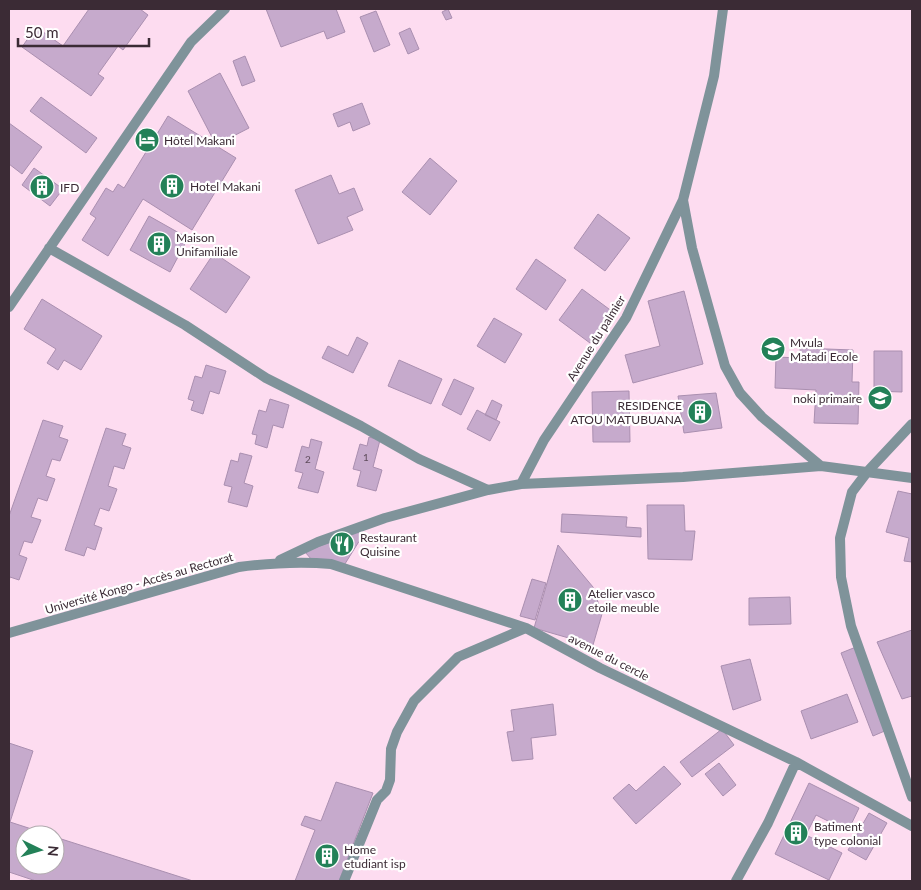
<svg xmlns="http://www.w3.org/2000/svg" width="921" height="890" font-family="Lato,sans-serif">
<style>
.building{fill:#c6aacc;stroke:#aa8fb0}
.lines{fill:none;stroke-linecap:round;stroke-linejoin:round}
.street{stroke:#7f939a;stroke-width:10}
.labels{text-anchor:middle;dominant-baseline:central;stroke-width:4.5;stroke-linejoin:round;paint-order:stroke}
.number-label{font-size:10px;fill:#5e4b5b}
.poi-label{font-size:12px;fill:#3b2b35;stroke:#fff;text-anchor:start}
.street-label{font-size:12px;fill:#3b2b35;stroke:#fff}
</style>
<rect width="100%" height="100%" fill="#fddcf0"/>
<path class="building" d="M89,9H140L148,15L123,50L118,46L98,74L104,78L91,96L22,47L36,27L63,46Z
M266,9H336L345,32L327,39L324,31L281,47Z
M448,9L452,18L446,20L442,12Z
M376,11L390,45L374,52L360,17Z
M410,28L419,49L408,54L399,33Z
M245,56L255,81L242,86L233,61Z
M220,73L249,128L216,145L188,91Z
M41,97L97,138L86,153L30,111Z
M362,103L370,124L353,131L350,122L338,127L333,114Z
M168,116L236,158L192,230L143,199L108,256L82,240L96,218L90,214L106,188L113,192L118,184L124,188Z
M9,123L42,147L22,174L9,164Z
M430,158L457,181L430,215L402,192Z
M34,168L63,189L50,206L22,185Z
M331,175L339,194L354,188L363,210L347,217L353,230L318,244L295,190Z
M598,214L630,238L605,271L574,248Z
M149,216L188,238L170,272L130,250Z
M214,253L250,277L226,313L190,289Z
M536,259L566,280L546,310L516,289Z
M582,289L613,312L590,343L559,320Z
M684,291L703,364L633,383L625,355L660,346L648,301Z
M42,299L102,336L81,370L64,360L58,370L47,363L56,349L24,329Z
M494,318L522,334L505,363L477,346Z
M357,337L368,343L353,373L322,358L328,346L348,356Z
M800,348L853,350L852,382H859L858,424L814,423L816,390L775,388L776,357L800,358Z
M874,351H902V392L874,391Z
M399,360L442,379L431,404L388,386Z
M206,365L226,371L219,394L210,391L203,414L191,410L194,401L188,399L195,376L202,378Z
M454,379L474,388L461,415L442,405Z
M629,391L630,442H593L592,392Z
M716,393L722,428L684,433L678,396Z
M270,399L289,405L283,428L273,425L267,448L255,444L257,435L252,434L259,410L266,412Z
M492,400L502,405L496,420L485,415Z
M477,410L500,422L490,441L467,429Z
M43,420L63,426L59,437L68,440L60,461L52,459L46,476L55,479L47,501L38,498L31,517L41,520L32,543L24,541L19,555L27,558L19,580L10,577L9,581V516Z
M106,428L126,434L122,445L131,448L124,469L114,466L108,486L117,489L109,511L100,508L94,525L102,528L95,550L87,547L84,556L65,550Z
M369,437L380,440L373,467L382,470L376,491L357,486L361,471L353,469L360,444L367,446Z
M311,439L322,442L315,469L324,472L318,493L298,488L303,473L295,471L302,446L309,448Z
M240,453L252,456L244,483L253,486L247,507L228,502L232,487L224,485L231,460L238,462Z
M898,491L912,494V562L904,561L909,538L886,532Z
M647,505H684L685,531H695L692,560L648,559Z
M562,514L627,517L626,527L641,528V537L561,532Z
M359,530L363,535L343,567L312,560L305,552Z
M558,545L593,587L602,614L593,645L534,628Z
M532,579L546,583L535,620L520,616Z
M790,597L791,624L749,625V598Z
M912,630V696L902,699L877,642Z
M856,647L887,730L873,736L841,653Z
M750,659L761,700L733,710L721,666Z
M847,694L858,722L811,739L801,711Z
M553,704L556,735L531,738L533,759L512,761L507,732L514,731L511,710Z
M722,729L734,745L692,777L680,762Z
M9,743L33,751L10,822L50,835H25V865H55V837L193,881H36L9,872Z
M719,763L736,785L723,796L705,774Z
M664,766L681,784L636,824L613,798L629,784L636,791Z
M336,782L373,793L339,881H295L315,830L301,825L305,816L321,821Z
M809,783L859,808L848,831L816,815L806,835L842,853L829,880L775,854Z
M869,813L887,823L866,860L848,850Z"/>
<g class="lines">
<path class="street" d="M723,9L714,76L683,200L692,248L725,366L740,393L762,417L821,466
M49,248L185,325L266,378L361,426L419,459L488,490
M9,307L191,42L225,9
M912,424L868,471L852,492L840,538L841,577L851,626L912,797
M521,484L544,440L626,318L683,200
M280,560L318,542L385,518L488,490L521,484L683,477L821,466L912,478
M9,633L239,567C270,563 299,561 331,564L526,628L600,668L796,762L912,826
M344,881L377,800L386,791L390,780L391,749L397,732L414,701L458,657L526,628
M736,881L768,823L796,762"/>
</g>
<defs>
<symbol id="hotel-disc" viewBox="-11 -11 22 22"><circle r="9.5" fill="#238158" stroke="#fff"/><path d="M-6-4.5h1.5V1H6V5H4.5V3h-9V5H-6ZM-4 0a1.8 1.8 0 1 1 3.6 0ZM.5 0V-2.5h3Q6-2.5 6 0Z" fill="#fff"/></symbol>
<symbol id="building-disc" viewBox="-11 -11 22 22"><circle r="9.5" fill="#238158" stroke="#fff"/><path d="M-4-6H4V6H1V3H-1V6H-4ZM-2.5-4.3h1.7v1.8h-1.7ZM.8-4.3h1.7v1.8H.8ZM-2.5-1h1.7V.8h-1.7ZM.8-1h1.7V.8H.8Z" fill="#fff"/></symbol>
<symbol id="school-disc" viewBox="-11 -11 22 22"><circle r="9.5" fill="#238158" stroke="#fff"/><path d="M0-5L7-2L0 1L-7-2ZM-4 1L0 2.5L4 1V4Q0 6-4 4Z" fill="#fff"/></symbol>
<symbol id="restaurant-disc" viewBox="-11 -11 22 22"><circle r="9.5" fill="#238158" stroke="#fff"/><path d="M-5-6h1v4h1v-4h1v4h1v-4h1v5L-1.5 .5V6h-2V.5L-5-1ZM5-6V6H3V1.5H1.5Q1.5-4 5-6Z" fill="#fff"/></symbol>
</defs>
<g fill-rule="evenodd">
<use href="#hotel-disc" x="133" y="126" width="28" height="28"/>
<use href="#building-disc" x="158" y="172" width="28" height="28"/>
<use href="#building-disc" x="28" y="173" width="28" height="28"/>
<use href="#building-disc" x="145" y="230" width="28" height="28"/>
<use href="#school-disc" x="759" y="335" width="28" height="28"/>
<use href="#school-disc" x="866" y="384" width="28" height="28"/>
<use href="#building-disc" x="686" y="398" width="28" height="28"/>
<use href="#restaurant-disc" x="328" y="530" width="28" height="28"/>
<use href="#building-disc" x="556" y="586" width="28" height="28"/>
<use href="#building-disc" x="782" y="819" width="28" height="28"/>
<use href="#building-disc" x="313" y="842" width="28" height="28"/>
</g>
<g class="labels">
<g class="number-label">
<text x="366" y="457">1</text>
<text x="308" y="459">2</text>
</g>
<g class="poi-label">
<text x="164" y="140">Hôtel Makani</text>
<text x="190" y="186">Hotel Makani</text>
<text x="60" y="187">IFD</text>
<text x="176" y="237">Maison<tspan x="176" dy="14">Unifamiliale</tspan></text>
<text x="790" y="342">Mvula<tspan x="790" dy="14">Matadi Ecole</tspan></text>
<text x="862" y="398" text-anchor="end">noki primaire</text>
<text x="682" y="405" text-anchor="end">RESIDENCE<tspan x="682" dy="14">ATOU MATUBUANA</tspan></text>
<text x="360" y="537">Restaurant<tspan x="360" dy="14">Quisine</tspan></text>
<text x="588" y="593">Atelier vasco<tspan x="588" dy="14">etoile meuble</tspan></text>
<text x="814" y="826">Batiment<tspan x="814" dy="14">type colonial</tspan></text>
<text x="344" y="849">Home<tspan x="344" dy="14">etudiant isp</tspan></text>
</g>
<g class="street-label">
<text transform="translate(596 338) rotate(-58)">Avenue du palmier</text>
<text transform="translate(139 583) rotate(-16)">Université Kongo - Accès au Rectorat</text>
<text transform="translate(609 657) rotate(27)">avenue du cercle</text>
</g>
</g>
<rect width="921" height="890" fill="none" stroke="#3b2b35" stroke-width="20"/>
<g transform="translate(40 850) rotate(95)"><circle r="24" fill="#ffffff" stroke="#b1aaae"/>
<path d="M0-4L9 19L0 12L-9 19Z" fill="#238158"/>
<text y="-8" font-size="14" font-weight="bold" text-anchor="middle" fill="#3b2b35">N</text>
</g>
<path d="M18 38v8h131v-8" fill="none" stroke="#3b2b35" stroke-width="2.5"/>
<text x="25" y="38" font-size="15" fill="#3b2b35" stroke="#ffffff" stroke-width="4" paint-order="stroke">50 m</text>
</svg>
